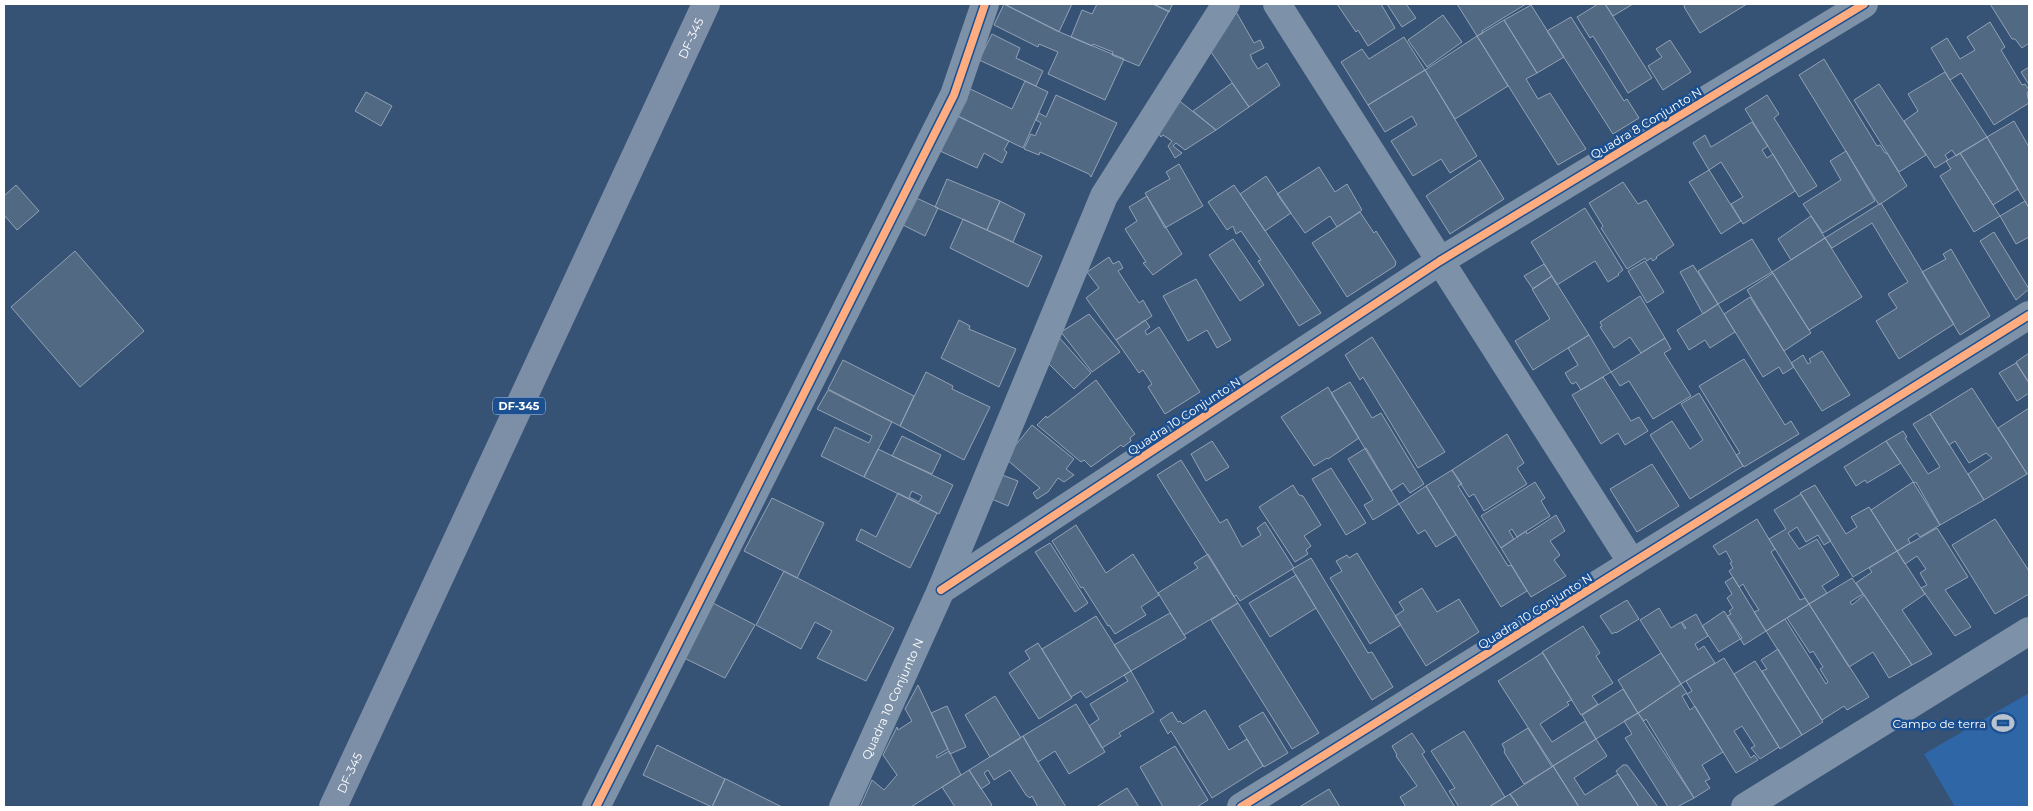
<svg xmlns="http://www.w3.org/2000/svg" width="2033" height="811" font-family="Montserrat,sans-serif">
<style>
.green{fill:#2f66a5}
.building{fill:#526984;stroke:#92a2b6;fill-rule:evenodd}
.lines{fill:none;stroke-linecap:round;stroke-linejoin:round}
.street{stroke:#7d92a8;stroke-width:28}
.primary{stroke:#7d8ea7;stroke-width:28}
.cycleway-casing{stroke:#1b4f8f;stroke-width:11}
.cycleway{stroke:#ffac80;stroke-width:8}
.labels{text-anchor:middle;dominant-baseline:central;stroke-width:5;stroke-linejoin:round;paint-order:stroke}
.shield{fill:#1b4f8f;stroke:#bbcadd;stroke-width:1}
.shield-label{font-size:11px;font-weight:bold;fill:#fff}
.street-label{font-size:12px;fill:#fff;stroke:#1b4f8f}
.poi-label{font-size:12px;fill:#fff;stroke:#1b4f8f;text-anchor:end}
</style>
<rect width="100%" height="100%" fill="#365274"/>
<path class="green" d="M2029,693V807H1955L1924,754Z"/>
<path class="building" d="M1004,4H1072L1059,32Z
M1004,4L1062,33L1124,59L1105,100L1048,74L1058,52L1039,44L1038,47L994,25Z
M1097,4H1153L1169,11L1139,66L1112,55L1113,52L1093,44L1092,46L1071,37L1082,10L1092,14Z
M1153,4H1175L1172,5L1169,12Z
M1337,4H1381L1395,28L1368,46L1358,30L1356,32Z
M1387,4H1406L1416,18L1402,27Z
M1457,4H1526L1482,31L1483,33L1477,36Z
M1598,4H1605L1652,78L1628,93L1593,36L1590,38L1577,17Z
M1605,4H1633L1613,16Z
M1683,4H1747L1700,33L1684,7H1685Z
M1990,4H2029V43L2022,48L2015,39H2012Z
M1531,5L1564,57L1537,73L1504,20Z
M1235,10L1254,43L1260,40L1264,48L1250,55L1252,58H1251L1258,69L1267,63L1280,85L1249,107L1209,49Z
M1443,15L1462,42L1427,67L1408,40Z
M1571,17L1624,101L1627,99L1639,118L1613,134L1547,31Z
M1504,20L1537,73L1526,79L1538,99L1550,93L1586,149L1558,165L1477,36Z
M1990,22L2005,47L2001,50L2022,85L2025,84L2029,90L2027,93L2029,103L1994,125L1961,73L1950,80L1931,48L1947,38L1960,59L1975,50L1967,37Z
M992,34L1020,48L1016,58L1043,71L1036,86L979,60Z
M1477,36L1508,86L1455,119L1425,70Z
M1404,37L1425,70L1368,105L1341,62L1362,49L1369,59Z
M1670,40L1691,72L1663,90L1648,66L1662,57L1656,49Z
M1824,59L1877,146L1880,145L1885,153H1887L1907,186L1879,205L1799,75Z
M2029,67V85L2021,72Z
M1425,70L1477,156L1450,173L1441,159L1413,176L1391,141L1417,125L1412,116L1385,132L1368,105Z
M1945,72L1987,137L1956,156L1952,150L1945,155L1948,160L1935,168L1904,121L1918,111L1908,94Z
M1025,81L1048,92L1023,148L947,111L960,84L1012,109Z
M1232,83L1249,107L1216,130L1193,111Z
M1879,84L1926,155L1899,172L1854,100Z
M366,92L392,106L381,126L355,111Z
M1056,95L1117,123L1091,177L1089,174L1040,152L1039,155L1024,149L1031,134L1035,136L1041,123L1036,120L1039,113L1046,117Z
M1767,95L1779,114L1774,118L1817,186L1799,197L1745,109Z
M1177,99L1216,130L1185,150L1176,143L1173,146L1182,153L1175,158L1168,146L1172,141L1163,135L1161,137L1157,131Z
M954,114L1009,141L1004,150L1007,152L1002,163L984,153L977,168L938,150Z
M2014,121L2029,147V208L1987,137Z
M1752,122L1768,146L1762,150L1767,158L1773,154L1795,191L1743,224L1731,204L1743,197L1721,162L1709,170L1693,143L1705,135L1711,147Z
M1987,137L2018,189L1993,205L1960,153Z
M1846,151L1875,201L1823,233L1803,204L1841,180L1830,161Z
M1960,153L2000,216L1974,232L1940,176L1951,169L1946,161Z
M1480,160L1504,199L1450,234L1426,196Z
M1179,164L1203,206L1165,228L1145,193L1170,179L1166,172Z
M1319,167L1335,192L1347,184L1362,210L1337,227L1330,216L1305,233L1277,194Z
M1709,170L1741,221L1721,234L1689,182Z
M1266,176L1291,213L1265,231L1240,194Z
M947,179L1000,201L987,230L935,207Z
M1623,182L1638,204L1646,200L1674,245L1656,257L1657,258L1653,261L1651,258L1647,261L1645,258L1627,269L1601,228L1603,226L1589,203Z
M16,185L39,211L17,230L4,215V196Z
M1234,185L1321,313L1299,326L1258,261L1261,260L1241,231L1236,234L1233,226L1227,230L1208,202Z
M910,195L938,208L925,236L897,222Z
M1147,196L1182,254L1153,275L1143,263L1146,262L1125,229L1137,221L1129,207Z
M1000,201L1025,214L1013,242L987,230Z
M2025,201L2029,208V237L2016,244L2000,216Z
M1881,203L1954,324L1899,359L1876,321L1897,308L1888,294L1908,282L1893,258L1872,223L1832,248L1825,238Z
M1585,208L1623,270L1618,274L1619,275L1608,282L1595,261L1557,285L1531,242Z
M1360,212L1374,233L1376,231L1396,262L1395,266L1347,297L1312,243Z
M1811,216L1825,238L1791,260L1778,239Z
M963,219L1042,256L1028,287L950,248Z
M1994,232L2029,289L2016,300L1980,241Z
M1825,238L1862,297L1809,330L1772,272Z
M1233,239L1264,285L1240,301L1209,255Z
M1752,239L1772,272L1718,304L1698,271Z
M1951,249L1990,316L1960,335L1922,272L1946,259L1943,254Z
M75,251L144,331L80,387L11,307Z
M1109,257L1113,264L1119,261L1123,268L1118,271L1139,303L1143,300L1152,316L1116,340L1086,298L1099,288L1087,272Z
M1645,261L1664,292L1647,303L1628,271Z
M1544,264L1552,276L1533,289L1524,276Z
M1693,265L1718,304L1703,314L1680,272Z
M1773,273L1811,333L1784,351L1747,290Z
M1552,276L1589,335L1533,370L1515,341L1550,319L1532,289Z
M1196,279L1231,340L1217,348L1207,330L1188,341L1163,296Z
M1640,296L1665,338L1641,353L1630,337L1614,348L1600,327L1602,326L1600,322Z
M1750,297L1794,367L1783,374L1779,367L1763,377L1724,314Z
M1718,304L1735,332L1710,348L1705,340L1689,350L1677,330Z
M1089,314L1120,352L1092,372L1061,332Z
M959,320L970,326L969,329L1016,349L999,387L941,358Z
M1145,320L1150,327L1145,331L1147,335L1159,327L1200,392L1165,414L1148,387L1152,384L1143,370L1139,373L1116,340Z
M1056,334L1091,373L1074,389L1043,358Z
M1589,335L1611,372L1581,390L1576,382L1573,384L1571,383L1565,373L1578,365L1568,348Z
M1372,337L1445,452L1418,468L1363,377L1360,380L1345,355Z
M1665,338L1671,349L1664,353L1691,396L1653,419L1629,381L1620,386L1611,372Z
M1822,351L1850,395L1822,411L1791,363L1803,355L1808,364L1811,362L1809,359Z
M2029,353V383L2016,362Z
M1744,359L1785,425L1791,421L1799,434L1744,467L1736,455L1740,453L1699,386Z
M843,360L914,396L900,426L828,389Z
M2016,363L2029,383V393L2017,401L1999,373Z
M926,372L953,386L952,389L990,407L964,460L900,426Z
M1603,377L1631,421L1639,417L1648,431L1625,445L1618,433L1601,444L1572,395Z
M1096,380L1135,434L1130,438L1131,441L1123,447L1121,445L1091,467L1084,460L1081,462L1037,425L1046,416L1047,418Z
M1350,382L1372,418L1381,413L1424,484L1410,493L1403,483L1391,491L1331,393Z
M1328,387L1359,438L1328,459L1327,458L1314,466L1281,417Z
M1972,388L2027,474L1984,500L1968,474L1992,458L1986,453L1969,463L1955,441L1949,445L1930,414Z
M828,390L892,422L864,477L821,456L835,427L869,443L872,436L817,409Z
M1699,393L1743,466L1690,499L1650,435L1672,421L1690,449L1703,440L1681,404Z
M2029,408V473L2027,474L1998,428Z
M1930,414L1984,500L1940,525L1916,482L1914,483L1886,441L1903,431L1907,437L1905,438L1928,474L1940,467L1913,424Z
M1032,425L1074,459L1066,469L1074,475L1064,482L1058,478L1048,492L1037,499L1033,493L1040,488L1005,458Z
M1507,434L1524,463L1517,468L1527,484L1484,511L1474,494L1469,497L1452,470Z
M902,436L941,455L932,474L892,456Z
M1212,441L1229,467L1206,481L1191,454Z
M1886,441L1901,463L1867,483L1865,480L1856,486L1844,467Z
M1366,448L1399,504L1373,520L1364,505L1373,500L1348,459Z
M878,449L953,485L939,514L864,477ZM912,491L922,496L919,502L909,497Z
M1181,460L1220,523L1227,519L1242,547L1261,535L1257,528L1265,522L1294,568L1240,601L1236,595L1234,597L1157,475Z
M1652,464L1679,506L1637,532L1610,489Z
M1331,468L1366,523L1346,535L1312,479Z
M1452,470L1462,484L1458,486L1508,566L1511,565L1527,591L1501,607L1426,486Z
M997,473L1018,481L1008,506L987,497Z
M1535,482L1545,498L1541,501L1550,516L1517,537L1512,529L1509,531L1514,539L1501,548L1481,516Z
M1913,482L1940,525L1920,537L1917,533L1908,539L1910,543L1897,551L1871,510Z
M1293,485L1299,495L1303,496L1321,525L1304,536L1311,546L1306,550L1308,554L1295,562L1259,507Z
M1815,485L1846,534L1857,527L1851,517L1869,507L1897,551L1853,577L1800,493Z
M1426,486L1456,535L1436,547L1425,530L1418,534L1399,504Z
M898,493L937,513L910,568L856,540L861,529L876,537Z
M1801,494L1831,541L1824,545L1818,535L1806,542L1797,527L1788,533L1799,549L1817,539L1839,575L1822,586L1827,593L1809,604L1769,539L1786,529L1774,510Z
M772,498L824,523L797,578L744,551Z
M1556,515L1565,531L1550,541L1560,555L1554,560L1566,576L1531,597L1501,548L1526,531L1527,534Z
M1757,519L1775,549L1771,552L1800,600L1805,598L1809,604L1766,631L1754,612L1759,610L1750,596L1743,584L1739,587L1729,571L1733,568L1730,563L1732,562L1726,551L1719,555L1713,546Z
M1995,519L2029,571V594L1995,614L1952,545Z
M1076,525L1106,573L1133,554L1159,595L1141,607L1146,615L1115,634L1109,625L1108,626L1083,587L1081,588L1052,541Z
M1937,528L1968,577L1945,590L1971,627L1955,636L1921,588L1927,585L1920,573L1926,569L1917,556L1905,564L1897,551Z
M1050,543L1088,603L1075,612L1035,552Z
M1897,551L1925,594L1902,610L1932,654L1912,665L1856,583L1872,572L1869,568Z
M1357,553L1401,625L1370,644L1330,578L1342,571L1336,561L1347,555L1349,558Z
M1208,554L1238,603L1184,635L1158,593L1198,568L1194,563Z
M1311,558L1368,653L1372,652L1393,687L1372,700L1292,569Z
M784,571L894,628L866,681L817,658L832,631L815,622L801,649L756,625Z
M1296,575L1316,608L1270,637L1249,603Z
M1733,577L1766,631L1744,645L1727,616L1731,614L1729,611L1733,608L1727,598L1732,594L1725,582Z
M1852,578L1863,594L1850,602L1852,605L1864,595L1912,665L1889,678L1873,652L1849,667L1809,604Z
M1422,588L1437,612L1459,599L1479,632L1426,666L1395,616L1404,610L1399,602Z
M1627,600L1639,619L1616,633L1615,632L1612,634L1600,616Z
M711,602L755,625L725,678L684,658Z
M1238,603L1319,733L1292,749L1211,620Z
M1809,604L1869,697L1847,710L1844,706L1822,720L1766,631L1785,619L1826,684L1828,682L1820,669L1823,667L1813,651L1810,653L1787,618Z
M1659,608L1671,628L1681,622L1685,629L1686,628L1682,622L1696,614L1708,636L1695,644L1698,650L1704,646L1715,663L1681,684L1640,620Z
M1724,611L1742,638L1719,652L1702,626Z
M1170,613L1186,638L1131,671L1114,645Z
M1096,616L1131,671L1086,698L1081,691L1071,697L1042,649Z
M1583,626L1600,653L1596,656L1613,683L1592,696L1598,704L1581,715L1542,652Z
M1038,643L1072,698L1039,719L1009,673L1030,659L1025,651Z
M1778,649L1823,722L1802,735L1762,671L1767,669L1761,660Z
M1542,653H1543L1572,700L1567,702L1569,705L1540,724L1552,742L1585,721L1596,739L1553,766L1498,681Z
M1661,653L1681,684L1638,713L1618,680Z
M1724,658L1779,747L1760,759L1751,748L1755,746L1742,726L1734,731L1751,758L1754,755L1758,760L1736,773L1687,694L1692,691L1686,681Z
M1755,661L1802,735L1780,749L1734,674Z
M1131,671L1154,712L1119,733L1121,736L1102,748L1089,726L1099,719L1090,704L1128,681L1124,675Z
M1681,684L1687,693L1682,696L1690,710L1695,706L1723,752L1702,765L1710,779L1705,781L1710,788L1694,798L1646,719L1644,721L1638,713Z
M918,685L948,749L936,756L937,758L949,751L961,775L911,807H860L872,780L884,790L897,775L883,755L897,727L898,730L912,721L905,709Z
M1623,689L1638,713L1596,739L1582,715Z
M995,696L1021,738L990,757L965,715Z
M1076,704L1105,752L1069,774L1055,751L1038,762L1023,736Z
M947,706L966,747L950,754L931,713Z
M1205,710L1229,750L1247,739L1263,766L1212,798L1171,731L1168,734L1160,720L1172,712L1178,722L1180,721L1183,724Z
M1263,712L1288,753L1264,767L1239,726Z
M1638,713L1694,798L1677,807H1668L1625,738L1632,734L1624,721Z
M1528,728L1552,767L1524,784L1504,752L1505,750L1502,744Z
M1464,731L1505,797L1489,807H1459L1449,791L1455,788L1431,751Z
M1412,733L1425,752L1422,754L1455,807H1406L1400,797L1417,786L1396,756L1397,755L1392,746Z
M1023,736L1038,762L1066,807H1038L1032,796L1030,798L1026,795L1010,770L994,780L988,770L984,773L990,783L981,789L969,770Z
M1596,739L1607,756L1574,778L1585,795L1618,774L1639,807H1579L1553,766Z
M657,745L725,779L712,807L643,775Z
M1175,746L1208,800L1197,807H1163L1140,767Z
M1623,765H1627L1658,807H1639L1616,771Z
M1553,766L1579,807H1519L1510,794Z
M969,770L992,805L989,807H955L942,787Z
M725,779H726L782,807H712Z
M1127,788L1139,807H1099L1098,806Z
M1329,789L1340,807H1299L1301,806Z
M1510,794L1519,807H1489L1505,797Z"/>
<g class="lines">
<g class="street">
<path d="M1277,4L1632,563"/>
<path d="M941,590L1440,261L1864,4"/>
<path d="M596,807L954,95L985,4"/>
<path id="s1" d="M843,807L941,590L1104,196L1226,4"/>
<path d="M1241,807L2029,315"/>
<path d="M1745,807L2029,631"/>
</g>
<path class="primary" id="s2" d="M333,807L706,4"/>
<defs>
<path id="cycleway" d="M941,590L1440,261L1864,4
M596,807L954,95L985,4
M1241,807L2029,315"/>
</defs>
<use href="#cycleway" class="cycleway-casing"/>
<use href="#cycleway" class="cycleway"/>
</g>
<defs>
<symbol id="stadium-bare" viewBox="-9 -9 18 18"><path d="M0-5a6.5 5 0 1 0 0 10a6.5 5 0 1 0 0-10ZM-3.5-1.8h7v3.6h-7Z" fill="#b9c2ce" stroke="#1b4f8f" stroke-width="2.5" paint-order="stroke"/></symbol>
</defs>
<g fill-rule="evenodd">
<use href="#stadium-bare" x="1987" y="707" width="32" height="32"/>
</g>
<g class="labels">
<rect class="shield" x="493" y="397.5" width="52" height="17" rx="4"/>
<g class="shield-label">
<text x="519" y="406">DF-345</text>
</g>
<g class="street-label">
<text stroke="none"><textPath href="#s2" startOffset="848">DF-345</textPath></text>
<text transform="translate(1646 123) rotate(-31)">Quadra 8 Conjunto N</text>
<text transform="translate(1184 416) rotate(-33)">Quadra 10 Conjunto N</text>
<text transform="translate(1535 611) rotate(-32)">Quadra 10 Conjunto N</text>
<text stroke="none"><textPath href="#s1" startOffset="119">Quadra 10 Conjunto N</textPath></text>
<text stroke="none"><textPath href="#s2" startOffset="38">DF-345</textPath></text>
</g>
<g class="poi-label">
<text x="1986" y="723">Campo de terra</text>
</g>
</g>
<rect width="2033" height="811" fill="none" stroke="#ffffff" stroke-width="10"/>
</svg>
